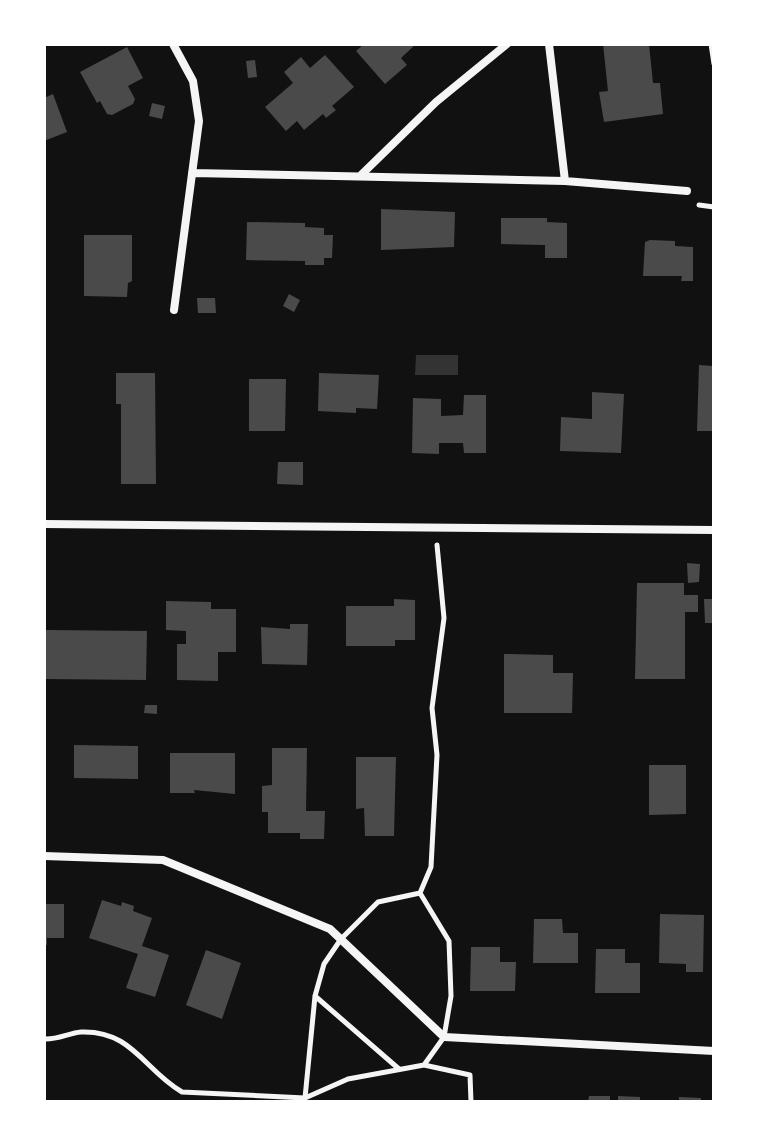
<svg xmlns="http://www.w3.org/2000/svg" width="758" height="1146" font-family="Barlow,sans-serif">
<style>
.water{fill:#333}
.building{fill:#4a4a4a}
.lines{fill:none;stroke-linecap:round;stroke-linejoin:round}
.path{stroke:#f5f5f5;stroke-width:5}
.minor{stroke:#f5f5f5;stroke-width:8}
</style>
<rect width="100%" height="100%" fill="#111"/>
<path class="water" d="M416,355H458V375H415Z"/>
<path class="building" d="M364,44H416L401,58L407,65L385,84L356,51Z
M603,44H649L653,83H660L663,114L604,122L599,92L608,91Z
M127,47L143,78L128,86L135,99L133,104L112,115L107,114L100,101L97,103L80,72Z
M325,55L354,87L332,106L336,110L326,118L323,114L304,130L297,121L286,131L265,107L293,83L284,72L301,57L310,68Z
M255,60L257,77L248,78L246,61Z
M53,94L67,132L44,141V98Z
M152,103L165,106L162,119L149,116Z
M381,209L455,212L454,247L381,250Z
M501,218H547V222L567,223V258H545V245L501,244Z
M247,222L305,223V227L324,228V235H333L332,258H324V265H305V261L246,260Z
M84,235H132V281L128,283L127,297L84,296Z
M650,240L675,241V246L693,247V281H681L682,276H643L645,242Z
M289,294L300,300L294,312L283,306Z
M197,298H215L216,313H198Z
M699,365L713,366L712,408L714,409V431H697Z
M116,373H155L156,484H121V404H116Z
M319,373L379,375L377,409L356,408V413L318,411Z
M249,379H286L285,431H249Z
M592,392L624,394L621,453L560,451L561,417L592,419Z
M464,395H486V453H464L463,443H439V454L412,453L413,398L441,399V416L463,415Z
M278,462H303V485L277,484Z
M687,563L700,564L699,582L688,583Z
M637,583H684V595H698V612H685V679H635Z
M394,599L415,600V640H395V646H346V606H394Z
M704,599H714V623H705Z
M166,601L211,602V609H236V652H218V681L177,680V644H186V631L166,630Z
M290,624H308L307,665L262,664L261,627L290,629Z
M46,630L147,631L146,680L46,679Z
M504,654L553,655V673H573L572,713H504Z
M145,705H157V714L144,713Z
M74,745L138,746V779L74,778Z
M272,748H307L306,811H325L324,839H300V833H268V812H262V786L272,785Z
M170,753H235V794L194,790L195,793H170Z
M356,757H396L394,836H365L364,808L356,809Z
M649,765H686V814L649,815Z
M102,900L121,906L122,902L134,906L133,911L152,918L142,946L169,955L155,997L126,988L138,954L89,938Z
M46,904H64V938H47V945H44Z
M660,914L704,915L703,972H686V964L659,963Z
M534,919H562L563,933H578V963H533Z
M471,947H500V962H516L515,991H470Z
M596,949H625V963H640V993H595Z
M206,950L241,963L222,1019L186,1005Z
M589,1096H610V1102H588Z
M618,1096L640,1097V1102H618Z
M679,1097L701,1098V1102H679Z"/>
<g class="lines">
<path class="path" d="M711,44L714,64
M699,205L714,207
M420,893L449,941L451,996L444,1037L424,1065L348,1079L305,1098L315,996L324,964L341,939L378,902Z
M420,893L431,867L437,755L432,708L444,618L437,545
M315,996L399,1069
M44,1039C57,1040 69,1033 81,1032C132,1030 144,1070 182,1092L305,1098L302,1102
M424,1065L470,1075L471,1102"/>
<path class="minor" d="M173,44L193,81L199,121L174,310
M192,173L565,181L549,44
M361,175L436,102L507,44
M565,181L687,191
M44,524L714,530
M44,856L163,860L330,929L444,1037L714,1051"/>
</g>
<rect width="758" height="1146" fill="none" stroke="#ffffff" stroke-width="92"/>
</svg>
